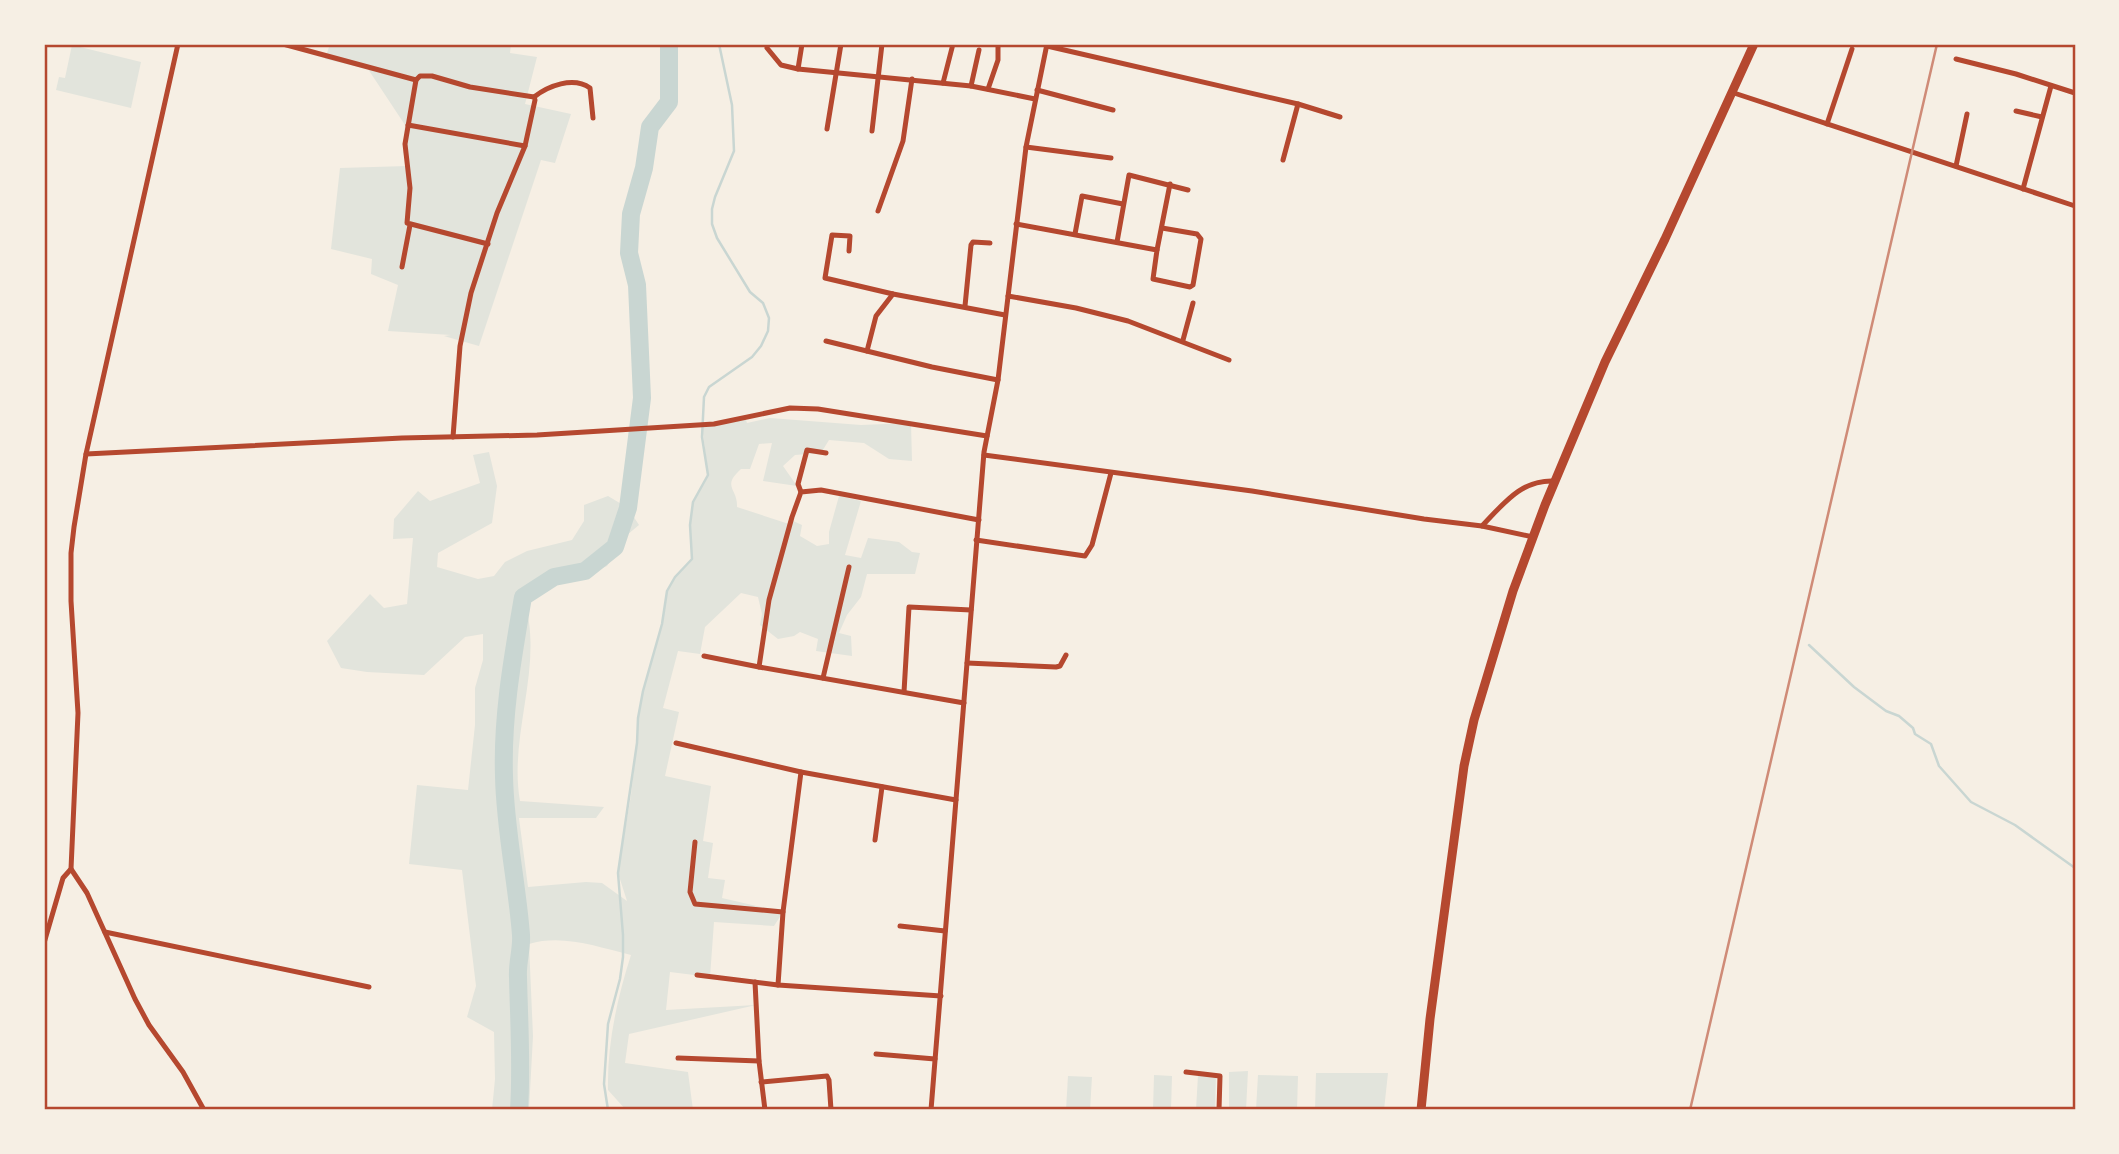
<svg xmlns="http://www.w3.org/2000/svg" width="2119" height="1154" viewBox="0 0 2119 1154" font-family="'Alegreya Sans',sans-serif">
  <style>
    .green { fill: #e2e4dc }
    .lines { fill: none; stroke-linecap: round; stroke-linejoin: round }
    .stream { stroke: #c9d6d2; stroke-width: 2.5 }
    .river { stroke: #c9d6d2; stroke-width: 18 }
    .minor { stroke: #b5482f; stroke-width: 5 }
    .trunk { stroke: #b5482f; stroke-width: 9 }
    .rail { stroke: #cf8b77; stroke-width: 2.5 }
    .neatline { fill: none; stroke: #b5482f; stroke-width: 2.5 }
  </style>
  <rect width="100%" height="100%" fill="#f6efe4"/>
  <g class="green">
    <polygon points="330,44 511,44 510,53 537,57 525,104 571,114 555,163 541,160 479,346 444,336 451,335 388,331 398,285 371,274 372,259 331,249 340,168 407,166 403,152 405,125 368,69 325,59"/>
    <polygon points="72,45 141,62 131,108 56,90 59,77 65,78"/>
    <path d="M770 418 861 425 911 423 912 461 889 459 864 443 829 440 821 453 795 455 783 466 797 486 763 481 772 443 759 444 750 469H741C721 487 738 488 737 507L792 525 791 520 802 525 800 536 817 546 829 544V532L839 496 861 501 845 555 861 558 868 538 899 542 912 552 920 553 915 574H867L861 597 847 615 839 633 851 636 852 656 816 651 818 639 800 632 794 636 778 639 760 625 762 614 758 597 741 593 705 627 700 654 678 651 663 708 679 712 665 776 711 786 703 841 713 843 708 878 725 880 722 898 783 912 774 926 714 922 710 977 670 972 666 1010 756 1005 629 1034 625 1063 688 1072 693 1110H626L608 1090C607 1044 617 999 631 955 597 947 563 934 529 944L533 1036 529 1110H492L495 1079 494 1032 467 1017 476 986 462 870 409 864 417 785 468 790 475 725V688L483 660V634L465 637 424 675 367 672 341 668 327 641 370 594 384 608 407 604 413 538 393 539 394 519 418 491 430 501 480 483 473 455 489 452 497 486 492 523 438 553 437 567 478 579 494 576 505 562 527 551 572 540 584 521V505L608 496 628 508 639 525 627 535 607 566 585 576 554 578 523 597C546 663 508 733 520 801L604 807 596 818H519L528 887 586 882 602 883 627 901 618 873 631 795 637 743 638 718 643 691 662 624 667 591 675 577 692 559 690 525 693 502 708 474 702 425 746 420 747 423Z"/>
    <polygon points="1248,1071 1246,1110 1229,1110 1229,1072"/>
    <polygon points="1316,1073 1388,1073 1384,1110 1315,1110"/>
    <polygon points="1154,1075 1172,1076 1171,1110 1153,1110"/>
    <polygon points="1198,1075 1216,1075 1215,1110 1196,1110"/>
    <polygon points="1258,1075 1298,1076 1297,1110 1256,1110"/>
    <polygon points="1068,1076 1092,1077 1090,1110 1066,1110"/>
  </g>
  <g class="lines">
    <g class="stream">
      <polyline points="1809,645 1854,687 1886,711 1899,716 1913,728 1915,734 1931,744 1939,766 1971,802 2015,825 2075,868"/>
      <polyline points="608,1110 604,1084 608,1024 620,979 623,957 623,935 618,873 637,743 638,718 643,691 662,624 667,591 675,577 692,559 690,525 693,502 708,475 702,437 704,397 709,387 752,357 761,346 768,331 769,318 763,303 750,292 717,238 712,224 712,209 715,197 734,151 732,105 719,44"/>
    </g>
    <path class="river" d="M519 1110C522 1066 519 1022 518 977 517 963 522 949 521 935 517 882 505 830 504 776 502 715 513 656 523 597L554 577 585 571 615 547 628 508 642 398 637 285 629 253 631 214 644 168 650 127 669 102V44"/>
    <g class="minor">
      <polyline points="283,44 416,80 420,76 432,76 470,87 534,97 535,100 525,146 497,213 471,293 460,346 453,437"/>
      <polyline points="1047,46 1298,104 1340,117"/>
      <polyline points="767,48 781,65 798,69 971,86 1035,99"/>
      <polyline points="1956,59 2016,74 2075,93"/>
      <polyline points="798,69 802,44"/>
      <polyline points="416,80 405,144 410,188 407,223 488,244"/>
      <polyline points="943,83 953,44"/>
      <polyline points="971,86 979,50"/>
      <polyline points="988,89 998,60 998,45"/>
      <polyline points="1037,90 1113,110"/>
      <polyline points="1731,92 2075,206"/>
      <path d="M534 97C548 86 573 76 590 88L593 118"/>
      <polyline points="2016,111 2042,117"/>
      <polyline points="1827,124 1852,49"/>
      <polyline points="408,125 525,146"/>
      <polyline points="827,129 841,44"/>
      <polyline points="872,131 882,44"/>
      <polyline points="1026,147 1111,158"/>
      <polyline points="1283,160 1298,104"/>
      <polyline points="1956,166 1967,114"/>
      <polyline points="2023,189 2051,86"/>
      <polyline points="878,211 903,141 912,79"/>
      <polyline points="1016,224 1157,250 1153,279 1190,287 1193,285 1201,239 1197,234 1162,228"/>
      <polyline points="1075,234 1082,196 1123,204"/>
      <polyline points="1117,242 1129,175 1188,190"/>
      <polyline points="1157,250 1170,184"/>
      <polyline points="849,251 850,236 832,235 825,278 893,294 1005,315"/>
      <polyline points="402,267 410,225"/>
      <polyline points="1008,296 1076,308 1128,321 1229,360"/>
      <polyline points="965,306 971,245 973,242 990,243"/>
      <polyline points="1183,340 1193,303"/>
      <polyline points="826,341 932,367 998,380"/>
      <polyline points="867,351 876,316 893,294"/>
      <polyline points="86,454 402,438 537,435 714,424 790,408 818,409 987,436"/>
      <path d="M984 455 1252 491 1424 519 1482 526C1504 503 1522 479 1555 481"/>
      <polyline points="801,492 798,484 807,450 826,453"/>
      <polyline points="1482,526 1533,537"/>
      <polyline points="976,540 1085,556 1092,545 1111,473"/>
      <polyline points="704,656 759,667"/>
      <polyline points="967,663 1056,667 1060,666 1066,655"/>
      <polyline points="823,678 849,567"/>
      <polyline points="904,692 909,607 971,610"/>
      <polyline points="964,703 759,667 769,600 792,517 801,492 821,490 979,520"/>
      <polyline points="676,743 801,772 956,800"/>
      <polyline points="875,840 882,787"/>
      <polyline points="695,842 690,892 695,904 783,912"/>
      <polyline points="71,869 87,893 135,999 149,1025 183,1072 204,1110"/>
      <polyline points="900,926 945,931"/>
      <polyline points="105,932 369,987"/>
      <polyline points="44,943 63,878 71,869 78,713 71,601 71,553 74,527 86,454 178,44"/>
      <polyline points="697,975 778,985 941,996"/>
      <polyline points="755,982 759,1061 765,1110"/>
      <polyline points="778,985 783,912 801,772"/>
      <polyline points="876,1054 935,1059"/>
      <polyline points="678,1058 759,1061"/>
      <polyline points="1186,1072 1220,1076 1219,1110"/>
      <polyline points="761,1082 827,1076 829,1080 831,1110"/>
      <polyline points="931,1110 984,452 998,380 1026,147 1047,44"/>
    </g>
    <polyline class="trunk" points="1421,1110 1430,1019 1464,766 1474,720 1513,591 1545,505 1605,362 1665,239 1754,44"/>
    <polyline class="rail" points="1690,1110 1937,44"/>
  </g>
  <rect width="2119" height="1154" fill="none" stroke="#f6efe4" stroke-width="91"/>
  <rect x="46" y="46" width="2028" height="1062" class="neatline"/>
</svg>
